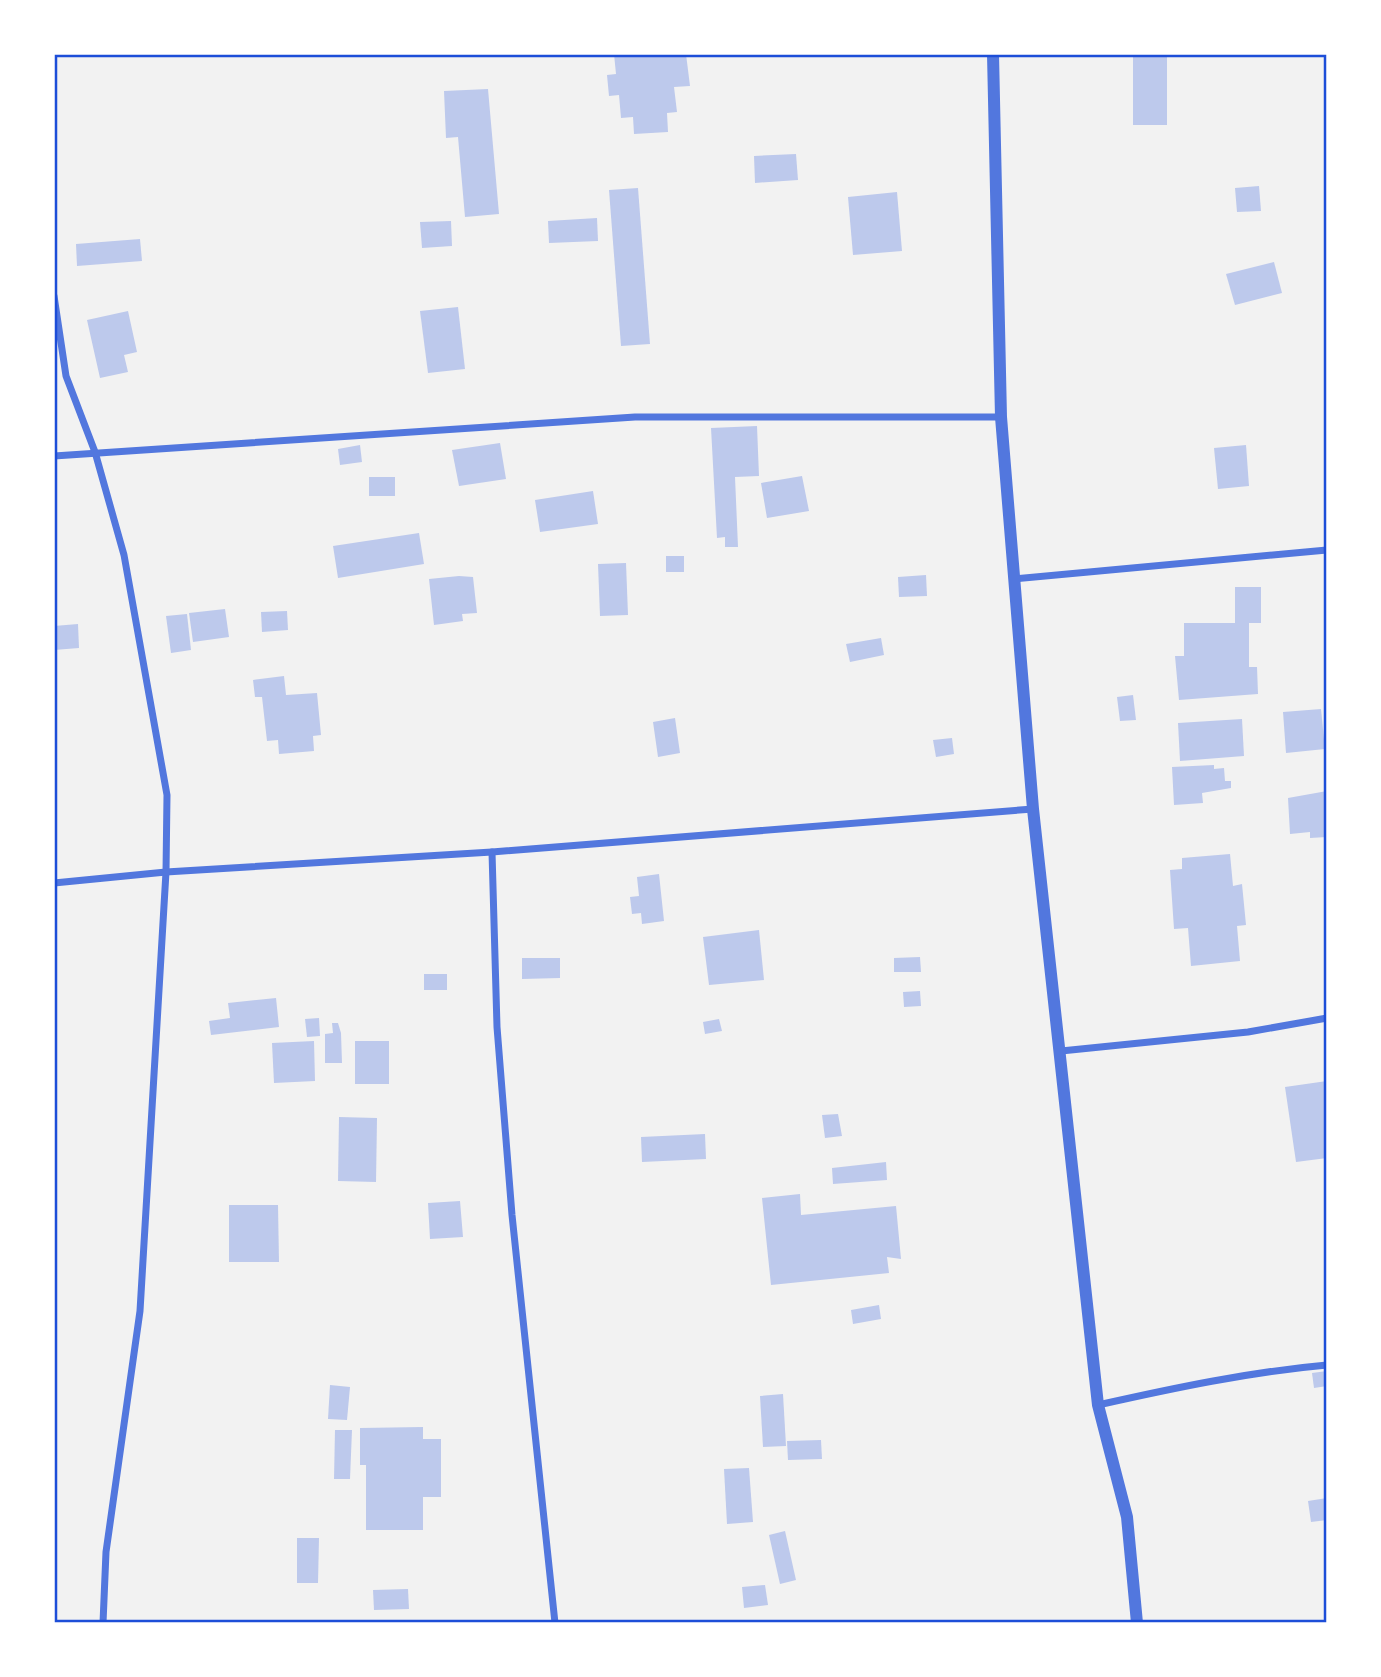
<svg xmlns="http://www.w3.org/2000/svg" width="1381" height="1677" viewBox="0 0 1381 1677" font-family="Manrope,sans-serif">
  <style>
    .building { fill: #bdc9ec }
    .lines { fill: none; stroke-linecap: round; stroke-linejoin: round }
    .minor { stroke: #5277de; stroke-width: 7 }
    .tertiary { stroke: #5277de; stroke-width: 12 }
    .neatline { fill: none; stroke: #1d4ed8; stroke-width: 2.5 }
  </style>
  <rect width="100%" height="100%" fill="#f2f2f2"/>
  <g class="building">
    <polygon points="614,54 686,54 690,86 674,87 677,112 667,113 668,132 634,134 633,117 621,118 619,95 609,96 607,75 616,74"/>
    <rect x="1133" y="54" width="34" height="71"/>
    <polygon points="488,89 499,214 465,217 458,137 446,138 444,91"/>
    <polygon points="796,154 798,180 755,183 754,156"/>
    <polygon points="1259,186 1261,211 1237,212 1235,188"/>
    <polygon points="638,188 650,344 621,346 609,190"/>
    <polygon points="897,192 902,251 853,255 848,197"/>
    <polygon points="597,218 598,241 549,243 548,221"/>
    <polygon points="451,221 452,246 422,248 420,222"/>
    <polygon points="140,239 142,261 77,266 76,244"/>
    <polygon points="1274,262 1282,293 1235,305 1226,274"/>
    <polygon points="458,307 465,369 428,373 420,311"/>
    <polygon points="128,311 137,352 124,355 128,372 100,378 87,320"/>
    <polygon points="757,426 759,476 735,477 738,547 725,547 725,537 717,538 711,428"/>
    <polygon points="500,443 506,479 459,486 452,450"/>
    <polygon points="360,445 362,462 340,465 338,449"/>
    <polygon points="1246,445 1249,486 1218,489 1214,448"/>
    <polygon points="802,476 809,511 767,518 761,483"/>
    <rect x="369" y="477" width="26" height="19"/>
    <polygon points="593,491 598,524 540,532 535,500"/>
    <polygon points="419,533 424,564 338,578 333,546"/>
    <rect x="666" y="556" width="18" height="16"/>
    <polygon points="626,563 628,615 600,616 598,564"/>
    <polygon points="926,575 927,596 899,597 898,577"/>
    <polygon points="459,576 473,577 477,613 462,614 463,621 434,625 429,579"/>
    <polygon points="1235,587 1261,587 1261,623 1249,623 1249,667 1257,667 1258,694 1179,700 1175,656 1184,656 1184,623 1235,623"/>
    <polygon points="225,609 229,637 193,642 189,613"/>
    <polygon points="287,611 288,630 262,632 261,612"/>
    <polygon points="187,614 191,650 171,653 166,616"/>
    <polygon points="78,624 79,648 54,650 54,626"/>
    <polygon points="881,638 884,655 850,662 846,644"/>
    <polygon points="284,676 286,695 317,693 321,735 313,736 314,751 279,754 278,740 267,741 262,697 255,697 253,680"/>
    <polygon points="1133,695 1136,720 1120,721 1117,697"/>
    <polygon points="1321,709 1325,749 1286,753 1283,712"/>
    <polygon points="675,718 680,753 658,757 653,722"/>
    <polygon points="1242,719 1244,756 1180,761 1178,723"/>
    <polygon points="952,738 954,754 936,757 933,740"/>
    <polygon points="1214,765 1214,769 1224,768 1225,781 1231,781 1231,788 1202,793 1203,803 1174,805 1172,767"/>
    <polygon points="1327,791 1327,837 1310,838 1310,832 1290,834 1288,798"/>
    <polygon points="1230,854 1233,886 1242,884 1246,925 1237,926 1240,961 1191,966 1188,928 1174,929 1170,870 1182,869 1182,858"/>
    <polygon points="659,874 664,921 642,924 641,913 632,914 630,897 639,896 637,877"/>
    <polygon points="759,930 764,980 709,985 703,937"/>
    <polygon points="920,957 921,972 894,972 894,958"/>
    <polygon points="522,958 560,958 560,978 522,979"/>
    <rect x="424" y="974" width="23" height="16"/>
    <polygon points="920,991 921,1006 904,1007 903,992"/>
    <polygon points="276,998 279,1027 211,1035 209,1021 230,1018 228,1003"/>
    <polygon points="319,1018 320,1036 307,1037 305,1019"/>
    <polygon points="719,1019 722,1031 705,1034 703,1022"/>
    <polygon points="332,1023 338,1023 341,1033 342,1063 325,1063 325,1034 333,1033"/>
    <polygon points="314,1041 315,1081 274,1083 272,1043"/>
    <rect x="355" y="1041" width="34" height="43"/>
    <polygon points="1327,1081 1327,1158 1296,1162 1285,1087"/>
    <polygon points="838,1114 842,1136 825,1138 822,1115"/>
    <polygon points="339,1117 377,1118 376,1182 338,1181"/>
    <polygon points="705,1134 706,1159 642,1162 641,1137"/>
    <polygon points="886,1162 887,1180 833,1184 832,1168"/>
    <polygon points="800,1194 801,1215 896,1206 901,1259 887,1257 889,1273 771,1285 762,1198"/>
    <polygon points="460,1201 463,1237 430,1239 428,1203"/>
    <polygon points="229,1205 278,1205 279,1262 229,1262"/>
    <polygon points="879,1305 881,1319 853,1324 851,1310"/>
    <polygon points="1327,1371 1327,1386 1314,1388 1312,1373"/>
    <polygon points="330,1385 350,1387 347,1420 328,1419"/>
    <polygon points="783,1394 786,1446 763,1447 760,1396"/>
    <polygon points="423,1427 423,1439 441,1439 441,1497 423,1497 423,1530 366,1530 366,1465 360,1465 360,1428"/>
    <polygon points="335,1430 352,1430 350,1479 334,1479"/>
    <polygon points="821,1440 822,1459 788,1460 787,1441"/>
    <polygon points="749,1468 753,1522 727,1524 724,1469"/>
    <polygon points="1327,1498 1327,1520 1311,1522 1308,1501"/>
    <polygon points="785,1531 796,1580 780,1584 769,1535"/>
    <polygon points="297,1538 319,1538 318,1583 297,1583"/>
    <polygon points="765,1585 768,1605 744,1608 742,1587"/>
    <polygon points="408,1589 409,1609 374,1610 373,1590"/>
  </g>
  <g class="lines">
    <g class="minor">
      <polyline points="54,296 66,376 95,452 124,555 167,795 166,872 140,1311 106,1552 103,1623"/>
      <polyline points="54,456 635,417 1001,417"/>
      <polyline points="1014,579 1327,550"/>
      <polyline points="492,852 497,1027 512,1215 555,1623"/>
      <polyline points="54,883 166,872 492,852 1033,809"/>
      <polyline points="1061,1051 1248,1032 1327,1018"/>
      <path d="M1098 1405C1174 1388 1249 1372 1327 1365"/>
    </g>
    <polyline class="tertiary" points="993,54 1001,417 1033,809 1098,1405 1127,1517 1137,1623"/>
  </g>
  <rect width="1381" height="1677" fill="none" stroke="#ffffff" stroke-width="112"/>
  <rect x="56" y="56" width="1269" height="1565" class="neatline"/>
</svg>
